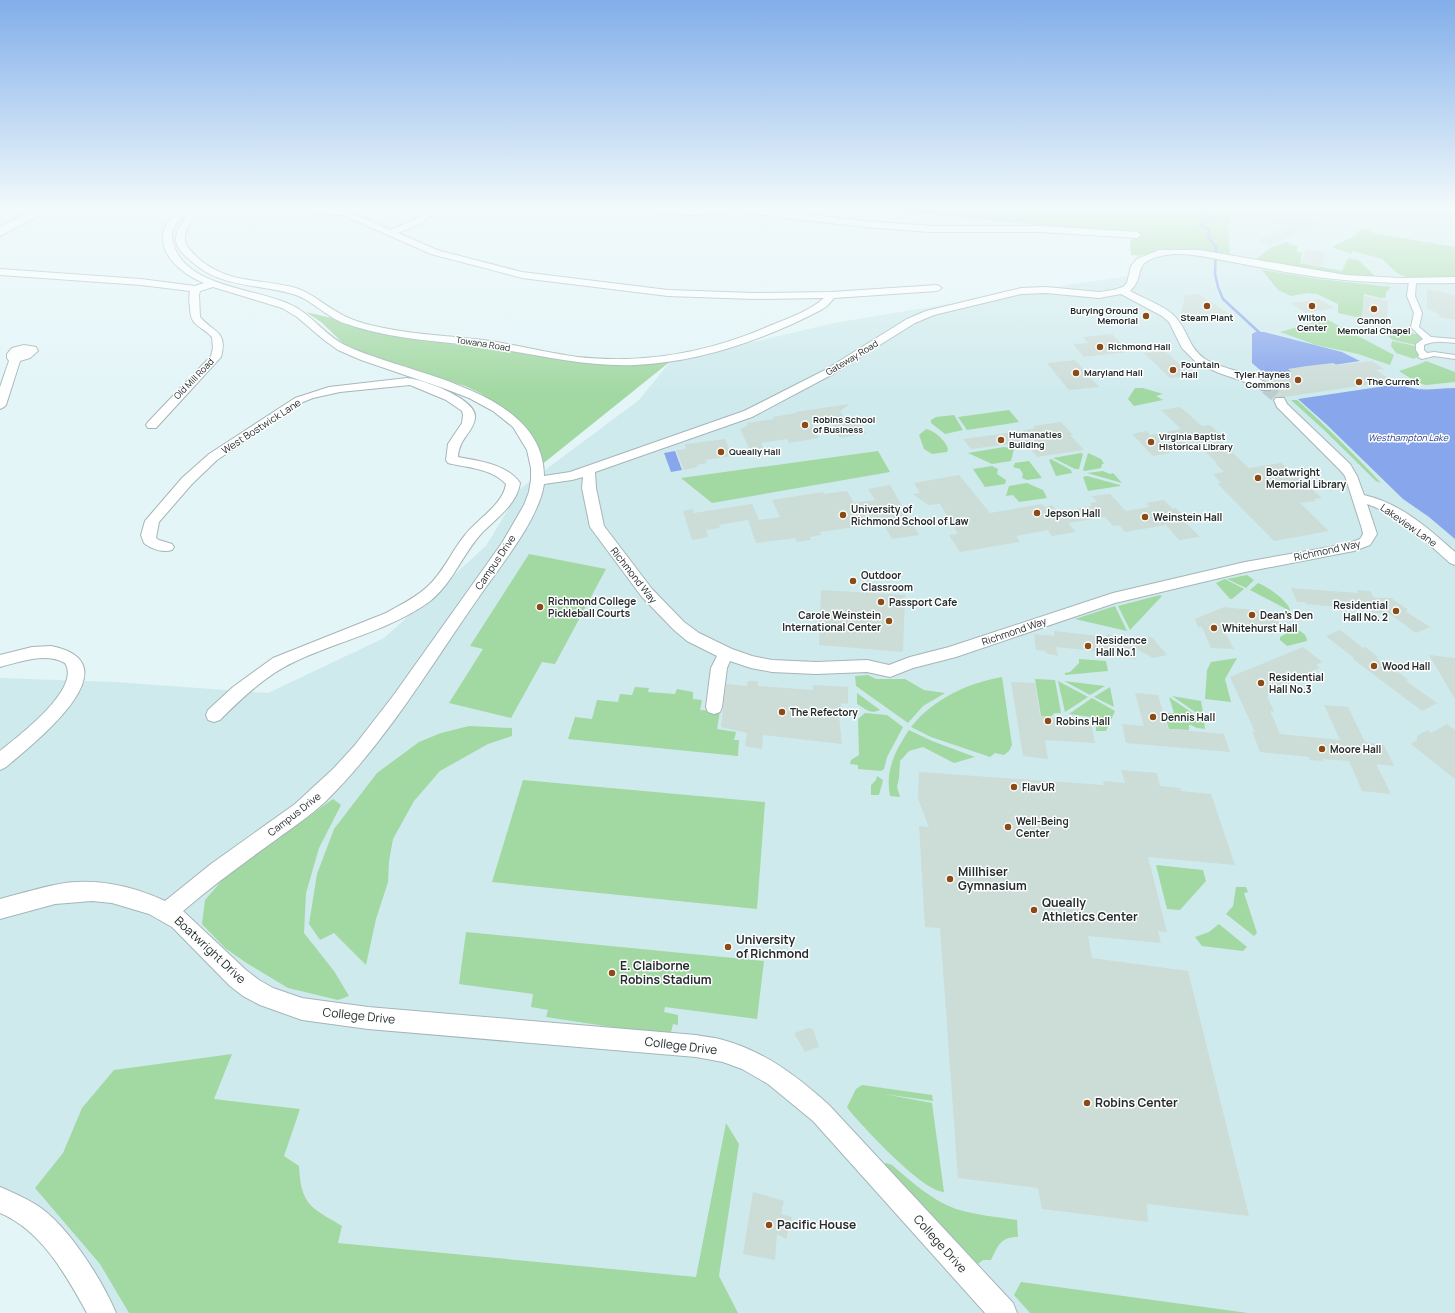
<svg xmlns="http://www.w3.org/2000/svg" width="1455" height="1313" viewBox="0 0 1455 1313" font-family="Manrope,sans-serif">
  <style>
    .built { fill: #cfeaed }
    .green { fill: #a2d8a2 }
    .water { fill: #88a6ec }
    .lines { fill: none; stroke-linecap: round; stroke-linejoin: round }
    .stream { stroke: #88a6ec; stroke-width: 2.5 }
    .building { fill: #ccdcd7 }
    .minor-tunnel { stroke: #bdcdcf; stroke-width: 12; stroke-dasharray: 12 6; stroke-linecap: butt }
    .pedestrian-casing { stroke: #a5b5b7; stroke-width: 2 }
    .minor-casing { stroke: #a5b5b7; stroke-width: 2 }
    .secondary-casing { stroke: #a5b5b7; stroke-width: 2 }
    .pedestrian { fill: #fff; fill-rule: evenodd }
    .minor { fill: #fff; fill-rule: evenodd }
    .secondary { fill: #fff; fill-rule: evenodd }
    .poi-dot { fill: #8c4a17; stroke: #fefefe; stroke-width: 1.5 }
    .labels { text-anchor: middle; stroke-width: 3; stroke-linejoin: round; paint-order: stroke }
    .far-poi-label { font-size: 9px; font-weight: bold; fill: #252c2d; stroke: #fefefe; text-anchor: start }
    .far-street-label { font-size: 9px; fill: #252c2d; stroke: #fefefe }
    .far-water-label { font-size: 9px; font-style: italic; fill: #1d3888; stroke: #fefefe }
    .street-label { font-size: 10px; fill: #252c2d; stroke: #fefefe }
    .poi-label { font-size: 10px; font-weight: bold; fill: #252c2d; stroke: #fefefe; text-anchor: start }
    .near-poi-label { font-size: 12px; font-weight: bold; fill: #252c2d; stroke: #fefefe; text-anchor: start }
    .near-street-label { font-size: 12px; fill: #252c2d; stroke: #fefefe }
  </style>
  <rect width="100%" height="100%" fill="#e3f5f7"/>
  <polygon class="built" points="1166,209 1455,209 1455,1313 102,1313 82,1277 0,1200 0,678 115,682 268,693 384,638 486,546 521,488 639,400 670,362 834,323 1046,288 1128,276 1136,256"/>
  <g class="green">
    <path d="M880 209H1233L1228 228 1230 256C1210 253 1191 249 1171 250 1158 250 1144 257 1131 255L1130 242 1134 232 1049 226Z"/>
    <polygon points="1361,228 1369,230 1373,233 1455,247 1455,277 1424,277 1422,279 1409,278 1397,273 1382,259 1353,251 1351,254 1332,247 1355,236"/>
    <polygon points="1286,242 1298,247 1296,251 1302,253 1300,263 1342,271 1348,258 1358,260 1377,278 1360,278 1255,260 1270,248"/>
    <polygon points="1262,270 1318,279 1391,287 1386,292 1386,297 1381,298 1364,294 1362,317 1361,318 1338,313 1338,304 1317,294 1307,293 1291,296 1278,290"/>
    <polygon points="306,312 404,335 596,364 672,360 540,466 518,420 480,393 465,386 379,360 344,344 321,322"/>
    <polygon points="1326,319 1394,355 1390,365 1358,354 1316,345 1280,332"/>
    <polygon points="1383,327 1420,335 1424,339 1416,345 1393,340 1383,332"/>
    <polygon points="1392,341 1416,346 1420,355 1414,359 1396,353 1391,346"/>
    <polygon points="1426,361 1455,372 1455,382 1426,385 1418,383 1399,371 1417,365"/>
    <polygon points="1135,388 1143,388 1163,394 1156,396 1163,400 1134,406 1128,399"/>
    <path d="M1291 400H1297C1326 426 1354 454 1381 483L1376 481 1323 429Z"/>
    <polygon points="1009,410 1019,422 967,430 958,417"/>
    <polygon points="954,415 963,430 945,434 931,423 931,420 936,417"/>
    <path d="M926 429C935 431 946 441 948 449L947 452 932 454 924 449 919 435Z"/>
    <polygon points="1004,447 1014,449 1011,461 992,464 968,453"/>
    <polygon points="878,451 890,472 712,503 681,478"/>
    <polygon points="1081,453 1083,454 1079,469 1075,469 1053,458"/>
    <polygon points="1088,453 1101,459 1104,464 1102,464 1101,468 1085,471 1083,470"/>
    <polygon points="1051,459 1071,470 1072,473 1056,476 1049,460"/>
    <polygon points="1029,461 1042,478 1027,480 1022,478 1023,474 1020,469 1013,467 1015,463"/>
    <polygon points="992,466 998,469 997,474 1006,480 1005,484 985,487 973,469"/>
    <polygon points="1103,471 1110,474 1113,473 1122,483 1087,473"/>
    <polygon points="1087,476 1120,485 1120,486 1088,491 1083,477"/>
    <polygon points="1027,483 1043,490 1047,498 1019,502 1013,495 1006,496 1009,486"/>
    <polygon points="529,554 606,569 555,664 542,662 511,718 449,703 483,649 470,646"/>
    <polygon points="1247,575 1254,580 1246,588 1227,579"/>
    <polygon points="1225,579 1244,589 1232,599 1230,599 1216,583"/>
    <path d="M1258 583C1267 586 1290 602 1290 611L1250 590Z"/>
    <polygon points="1160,595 1162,596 1130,630 1118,606"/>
    <polygon points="1115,606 1127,631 1075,619"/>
    <path d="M1292 630C1299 629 1307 634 1307 641L1287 646 1280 640V637Z"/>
    <polygon points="1237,658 1225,679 1231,702 1205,699 1207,670 1211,662"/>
    <polygon points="1079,659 1106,661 1108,671 1065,675 1065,673 1070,672 1079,663"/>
    <polygon points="868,675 876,679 905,679 924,690 945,693 923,706 908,723 856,686 855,676"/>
    <path d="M1002 677 1012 745 1009 751 1004 755 995 753 990 757 931 737 911 727C933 699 968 683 1002 677Z"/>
    <polygon points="1035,679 1055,680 1061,713 1055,713 1050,717 1041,716"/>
    <polygon points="1058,681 1088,697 1065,712"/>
    <polygon points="1064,681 1105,686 1090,695"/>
    <polygon points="635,687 649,688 648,692 675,694 677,689 693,692 693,699 702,700 700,710 720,711 717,729 736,732 734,740 739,740 738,756 568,739 575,717 592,719 597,700 618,702 620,694 632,695"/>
    <polygon points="1110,687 1114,707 1094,697"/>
    <path d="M857 693 880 710C869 715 865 708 857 704Z"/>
    <polygon points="1172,696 1201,701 1204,718"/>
    <polygon points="1169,697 1204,721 1205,729 1197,728 1191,725 1189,725 1189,730 1169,729 1164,713 1174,713"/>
    <polygon points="1092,698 1115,711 1106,731 1096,731 1096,720 1091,717 1069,714"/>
    <polygon points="865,713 887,715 903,727 887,757 884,769 881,771 858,769 858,765 850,764 851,760 859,755 858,719"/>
    <polygon points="469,726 512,728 512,736 488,744 440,771 414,801 393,839 389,861 388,882 376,919 366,965 334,933 320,940 309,924 317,874 334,829 377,773 419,742 441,733"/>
    <path d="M909 730 932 741 975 757 954 763 923 747 909 751 900 761 899 778 897 787 900 797 890 796C885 771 895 751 909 730Z"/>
    <polygon points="877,776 883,780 879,795 871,795 871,785 876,780"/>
    <polygon points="523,780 765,802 757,909 492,882"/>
    <polygon points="333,799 341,805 319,848 306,893 304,933 334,971 349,996 338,1000 288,988 245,962 225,948 202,924 205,900 226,876"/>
    <polygon points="1156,865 1203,870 1206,881 1180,910 1167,909"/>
    <polygon points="1236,887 1246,887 1248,892 1244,893 1257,933 1254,936 1226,914 1233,906"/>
    <polygon points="1219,924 1247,947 1243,951 1202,946 1195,937 1209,932"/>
    <polygon points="466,932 764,961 757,1019 665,1007 664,1012 678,1015 678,1025 673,1024 670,1036 546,1017 548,1010 531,1007 533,994 459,984"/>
    <path d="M232 1054 214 1099 300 1109 284 1156 299 1166C301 1205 310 1207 342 1226L338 1243 696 1277 726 1123 739 1144 719 1276 738 1313H129L100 1264 35 1188 63 1153 82 1108 114 1070Z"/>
    <path d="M862 1085 932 1095 933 1101 884 1094 932 1103 944 1192C922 1191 865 1129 849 1110L847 1107 856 1089Z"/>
    <path d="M886 1163 892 1165C912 1182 931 1200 956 1209 975 1215 997 1217 1017 1220L1018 1237C999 1237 998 1247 991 1260H983L978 1264 884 1164Z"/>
    <polygon points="1021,1282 1248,1313 1030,1313 1014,1295"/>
  </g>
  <g class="water">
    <polygon points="1255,332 1264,332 1342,352 1360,361 1266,375 1252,363 1252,334"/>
    <path d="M1399 384C1420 393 1433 388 1455 388V539L1429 517 1403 499 1326 424 1298 399Z"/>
    <polygon points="675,451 682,470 671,472 664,453"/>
  </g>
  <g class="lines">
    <polyline class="stream" points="1210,209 1211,211 1203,215 1209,219 1209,221 1200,225 1209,230 1208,237 1216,247 1215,274 1218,287 1223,299 1262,335"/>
  </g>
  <g class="building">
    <polygon points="1237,209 1310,209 1331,216 1270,246 1257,241 1285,227 1237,210"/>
    <polygon points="1306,249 1325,253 1322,267 1302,262"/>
    <polygon points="1427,289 1455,295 1455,320 1439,317 1439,314 1427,308"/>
    <polygon points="1199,294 1234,317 1201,319 1181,314 1185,295"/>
    <polygon points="1364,296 1388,301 1386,326 1362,320"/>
    <polygon points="1319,299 1334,308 1306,313 1291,303"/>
    <polygon points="1112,334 1129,352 1084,357 1073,344 1088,343 1083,337"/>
    <polygon points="1165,351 1179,364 1192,376 1170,378 1144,353"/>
    <polygon points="1075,360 1099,387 1069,390 1047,363"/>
    <polygon points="1372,361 1384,369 1376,370 1392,381 1285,397 1275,397 1269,392 1273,389 1273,387 1268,382 1257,376 1292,372 1288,369 1307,366 1333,363 1337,365"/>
    <polygon points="850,404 840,411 847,422 858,420 866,433 840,438 828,417 812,426 819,438 789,443 787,439 761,443 766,454 753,456 740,429 748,425 747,423 774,419 773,417 796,413 795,412"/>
    <polygon points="1180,407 1202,426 1210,425 1224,438 1218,439 1249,468 1281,463 1322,498 1314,499 1316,501 1300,503 1329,531 1274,541 1217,483 1221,483 1213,474 1224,472 1216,464 1217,463 1196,442 1163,447 1170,453 1153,456 1132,434 1147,431 1150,435 1181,429 1161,410"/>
    <polygon points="1061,422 1073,435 1070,435 1084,450 1037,457 1025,442 971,449 963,439 1022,431 1035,428 1033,426"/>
    <polygon points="725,439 732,456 705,460 707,463 697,465 698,467 684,470 676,450 686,449 685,445 686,444"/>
    <polygon points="959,475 990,513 1042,504 1045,507 1052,505 1058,512 1092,506 1090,503 1097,502 1092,496 1110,494 1126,511 1149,507 1146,503 1164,500 1173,509 1176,508 1185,518 1182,519 1200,537 1179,540 1166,525 1125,532 1119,525 1113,526 1105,517 1068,523 1076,532 1052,536 1048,530 1016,536 1020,542 960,552 949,535 958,534 940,504 928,505 913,494 920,493 914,483"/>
    <polygon points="890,485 919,535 892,539 883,523 820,532 821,535 810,537 811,540 797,542 795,538 756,543 748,520 719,525 720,528 706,530 708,537 692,540 683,511 693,509 694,513 752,504 759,520 780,517 772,500 823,492 824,494 847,491 854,503 875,500 868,489"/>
    <polygon points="1291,588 1358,593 1357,590 1370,591 1374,598 1391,598 1408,610 1405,611 1430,627 1416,633 1390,614 1368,612 1372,610 1306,604 1305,602 1297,602"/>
    <polygon points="821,590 905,595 903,652 819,645"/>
    <polygon points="1224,607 1273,612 1281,627 1221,625 1234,649 1211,648 1202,627 1198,627 1195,619"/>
    <polygon points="1340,630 1363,648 1365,647 1378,657 1376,658 1396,673 1398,672 1408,680 1406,681 1437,703 1422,711 1353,659 1354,658 1326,636"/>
    <polygon points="1054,631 1107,637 1106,634 1117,636 1119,642 1152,637 1167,655 1153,658 1133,647 1136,659 1116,657 1115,653 1056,647 1058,656 1046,653 1046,651 1036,650 1034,634 1054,636"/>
    <polygon points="1303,647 1322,662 1316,665 1320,668 1288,681 1292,684 1267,696 1274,712 1270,711 1280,734 1340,740 1324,705 1348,707 1365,742 1384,745 1394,766 1376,764 1391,794 1362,791 1349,761 1322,759 1323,761 1310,760 1309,757 1260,752 1252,731 1255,732 1230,677"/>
    <polygon points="1429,655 1455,658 1455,699"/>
    <polygon points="748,681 758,681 758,686 813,690 813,685 848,687 848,704 841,703 842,716 839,716 842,744 763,735 762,749 745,746 747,733 721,727 726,684 747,686"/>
    <polygon points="1011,682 1035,683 1040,716 1091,722 1095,743 1045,740 1048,759 1023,756"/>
    <polygon points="1135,693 1158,695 1168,729 1224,734 1230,752 1126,743 1122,724 1144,726"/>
    <polygon points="1447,724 1455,730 1455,779 1411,744 1417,740 1417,736 1422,733 1428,730 1431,733"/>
    <polygon points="1121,770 1157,773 1160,786 1180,788 1181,791 1211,794 1235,865 1148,857 1167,932 1158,931 1161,943 1088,936 1092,958 1188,971 1249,1216 1147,1204 1148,1222 1042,1209 1038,1188 958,1178 940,928 925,927 919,826 929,827 918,799 919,772 1104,785 1103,781 1125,783"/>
    <polygon points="809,1028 813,1029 819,1047 805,1052 794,1033"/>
    <polygon points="753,1192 784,1201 781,1214 792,1217 786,1239 777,1234 775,1260 743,1254"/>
  </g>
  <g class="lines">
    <polyline class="minor-tunnel" points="1266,388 1280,400"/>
    <g class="pedestrian-casing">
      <path id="pedestrian" d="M1409 281H1412L1416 283 1415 296 1422 313 1419 327 1431 337 1455 339V343C1444 342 1434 340 1424 345V350L1427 353 1434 352 1455 355V359L1434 356 1422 359 1418 357 1419 355 1416 350V344L1423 339 1411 327 1414 313 1407 296Z"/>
    </g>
    <g class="minor-casing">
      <g id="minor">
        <path d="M180 209H188C184 215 176 221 174 228 171 234 172 240 174 246 188 287 254 288 289 304 311 313 325 336 347 346 408 375 544 389 544 476L570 472 744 411 825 370 907 319 926 311 1021 288 1046 287 1099 292 1113 290 1123 287 1127 283 1131 266 1137 259 1159 250H1199L1346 275 1400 278 1455 277V283C1404 284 1354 283 1304 275 1278 271 1253 266 1227 261 1206 257 1182 251 1161 256 1131 262 1146 277 1130 291 1143 298 1168 307 1177 319 1188 332 1189 348 1205 359 1220 369 1263 375 1272 388L1270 390H1262L1251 384 1219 373 1197 363 1182 348 1169 322 1162 316 1121 294 1099 298 1046 293 1021 294 934 315 915 323 833 374 752 417 595 472 596 488 604 526 652 589 684 622 699 633 732 649 752 656 772 660 816 662 867 660 889 665 910 657 949 647 1113 593 1245 562 1347 544 1360 539 1363 534 1362 529 1345 476 1340 470 1277 407 1274 400 1276 398H1284L1287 404 1350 464 1357 476 1364 495C1400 503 1428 528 1455 552V565L1450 563C1425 541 1399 515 1367 504L1377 534 1370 545 1354 551 1245 572 1115 603 956 657 913 668 890 677 867 672 816 674 772 672 751 668 730 661 727 668 722 707 720 712 714 714 708 712 706 707 711 668 717 656 687 641 674 630 642 597 590 527 582 488 583 477 572 480 544 484C539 519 501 565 481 594 431 665 387 741 325 802 310 816 293 827 277 839 245 862 213 885 183 911L246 970 259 980 273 988 302 998 368 1007 696 1035C705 1037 714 1037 723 1040 764 1051 798 1077 829 1105L1013 1303 1017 1313H985L813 1121 802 1112 768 1084 742 1069 723 1062 696 1057 368 1029 302 1020 260 1005 243 996 230 986 172 927 149 914 112 903 92 901 55 904 0 919V899C18 894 36 889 54 885 91 877 131 885 165 901L211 864 295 804 334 768 355 745 393 696 502 543 524 505 529 492 531 480V468L527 450 513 427 493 411 469 398 443 388 361 360 338 350 324 340 297 317 282 308 213 287 200 291 199 295 200 317C214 333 228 331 221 357L156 428H148L146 425 148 422 211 356 213 348 212 337C201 325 190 327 190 307 189 302 189 297 190 291L141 285 0 275V269L141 279 195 286 204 283C184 275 155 254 165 228 168 221 174 215 180 209Z"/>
        <path d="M192 209H200C195 218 181 232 186 244 189 250 194 254 198 258 229 285 260 278 296 288 312 293 324 305 339 313 347 318 356 321 366 324 403 334 444 335 483 340 515 344 546 353 578 357 642 364 707 353 767 327 786 319 808 312 824 298L754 299 668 296 522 278 431 254 343 215 299 212 295 209 345 210 390 230 412 221 431 209H440L418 225 398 233 437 250 522 272 668 290 754 293 831 292 937 285 942 288 937 291 834 298 827 306 821 310C763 340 701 362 635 365 582 367 537 354 485 347 442 341 398 340 356 327 347 324 338 322 330 316 317 308 305 296 289 293 255 284 219 287 191 261 186 257 180 251 177 245 172 232 186 219 192 209Z"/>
        <polygon points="639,209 758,209 865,221 930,226 1041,226 1137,232 1141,235 1137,238 1041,232 930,232 865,227 739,212 692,215 643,212"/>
        <polygon points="24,345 36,347 38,351 30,358 20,361 6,405 4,407 0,409 0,387 9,361 7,358 7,354 12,348"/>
        <path d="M407 378C422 379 478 399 475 418 473 433 459 438 458 457 479 461 507 464 520 483 517 505 494 520 480 535 461 557 452 584 429 602 388 631 338 641 294 662 266 675 242 698 220 720L214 722 208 720 206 715 208 710 233 687 273 658 386 613C400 605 415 598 427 587 443 573 451 552 465 535 477 519 503 505 506 484 491 468 468 468 448 463L446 460 448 444 462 423 463 415 462 411 446 400 410 385 340 392 313 398 303 402 217 460 192 484 159 522 156 538 159 540 172 544 174 547 172 550C163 553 151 549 144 543L141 535 145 521 182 478 209 454 295 398 329 387Z"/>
        <path d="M51 646C137 663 33 744 6 767L0 770V751C17 737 82 689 65 663 45 652 20 662 0 667V655L32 647Z"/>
        <path d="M0 1187C14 1193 28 1199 41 1208 70 1229 102 1280 116 1313H87C66 1275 42 1231 0 1213Z"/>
      </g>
    </g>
    <g class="secondary-casing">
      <polygon id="secondary" points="35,209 49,209 47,211 0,236 0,227"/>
    </g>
    <use href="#pedestrian" class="pedestrian"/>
    <use href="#minor" class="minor"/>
    <use href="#secondary" class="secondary"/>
  </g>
  <linearGradient id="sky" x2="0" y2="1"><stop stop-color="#81aeea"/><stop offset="0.53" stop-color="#f2fafb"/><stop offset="1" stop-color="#f2fafb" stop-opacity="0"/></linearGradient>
  <rect width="1455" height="393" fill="url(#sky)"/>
  <g class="poi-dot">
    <circle cx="1207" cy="306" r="4"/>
    <circle cx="1312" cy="306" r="4"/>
    <circle cx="1374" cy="309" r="4"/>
    <circle cx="1146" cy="316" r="4"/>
    <circle cx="1100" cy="347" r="4"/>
    <circle cx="1173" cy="370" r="4"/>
    <circle cx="1076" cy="373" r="4"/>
    <circle cx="1298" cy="380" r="4"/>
    <circle cx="1359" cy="382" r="4"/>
    <circle cx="805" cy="425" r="4"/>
    <circle cx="1001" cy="440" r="4"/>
    <circle cx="1151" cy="442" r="4"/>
    <circle cx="721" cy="452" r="4"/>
    <circle cx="1258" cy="478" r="4"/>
    <circle cx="1037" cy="513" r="4"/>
    <circle cx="843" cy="515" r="4"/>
    <circle cx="1145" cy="517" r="4"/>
    <circle cx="853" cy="581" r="4"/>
    <circle cx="881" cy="602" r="4"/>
    <circle cx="540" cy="607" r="4"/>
    <circle cx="1396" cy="611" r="4"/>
    <circle cx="1252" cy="615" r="4"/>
    <circle cx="889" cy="621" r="4"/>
    <circle cx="1214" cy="628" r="4"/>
    <circle cx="1088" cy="646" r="4"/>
    <circle cx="1374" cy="666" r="4"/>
    <circle cx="1261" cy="683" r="4"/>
    <circle cx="782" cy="712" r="4"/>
    <circle cx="1153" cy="717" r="4"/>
    <circle cx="1048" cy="721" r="4"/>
    <circle cx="1322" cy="749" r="4"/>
    <circle cx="1014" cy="787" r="4"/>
    <circle cx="1008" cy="827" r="4"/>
    <circle cx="950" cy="879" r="4"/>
    <circle cx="1034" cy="910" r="4"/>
    <circle cx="728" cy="947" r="4"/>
    <circle cx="612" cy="973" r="4"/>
    <circle cx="1087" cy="1103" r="4"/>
    <circle cx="769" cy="1225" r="4"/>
  </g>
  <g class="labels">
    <g class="far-poi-label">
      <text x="1138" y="314" text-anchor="end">Burying Ground<tspan x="1138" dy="10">Memorial</tspan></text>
      <text x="1207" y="321" text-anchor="middle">Steam Plant</text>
      <text x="1312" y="321" text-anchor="middle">Wilton<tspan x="1312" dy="10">Center</tspan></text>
      <text x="1374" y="324" text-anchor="middle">Cannon<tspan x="1374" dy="10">Memorial Chapel</tspan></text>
      <text x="1108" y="350">Richmond Hall</text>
      <text x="1181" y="368">Fountain<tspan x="1181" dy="10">Hall</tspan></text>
      <text x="1084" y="376">Maryland Hall</text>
      <text x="1290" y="378" text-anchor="end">Tyler Haynes<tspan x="1290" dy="10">Commons</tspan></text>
      <text x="1367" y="385">The Current</text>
      <text x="813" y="423">Robins School<tspan x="813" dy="10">of Business</tspan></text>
      <text x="1009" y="438">Humanaties<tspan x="1009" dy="10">Building</tspan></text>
      <text x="1159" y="440">Virginia Baptist<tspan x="1159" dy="10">Historical Library</tspan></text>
      <text x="729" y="455">Queally Hall</text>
    </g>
    <g class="far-street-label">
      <text transform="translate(483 344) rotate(9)" y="3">Towana Road</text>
      <text transform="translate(852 358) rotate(-31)" y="3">Gateway Road</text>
      <text transform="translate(194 379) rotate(-46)" y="3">Old Mill Road</text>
    </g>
    <g class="far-water-label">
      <text x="1408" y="441">Westhampton Lake</text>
    </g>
    <g class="street-label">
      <text transform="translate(261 426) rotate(-33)" y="4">West Bostwick Lane</text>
      <text transform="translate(1409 525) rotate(35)" y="4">Lakeview Lane</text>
      <text transform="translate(1327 550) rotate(-12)" y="4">Richmond Way</text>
      <text transform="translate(495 562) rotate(-56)" y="4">Campus Drive</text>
      <text transform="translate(634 575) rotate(52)" y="4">Richmond Way</text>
      <text transform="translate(1014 631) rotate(-19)" y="4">Richmond Way</text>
      <text transform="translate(294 814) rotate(-38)" y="4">Campus Drive</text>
    </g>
    <g class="poi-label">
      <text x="1266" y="476">Boatwright<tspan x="1266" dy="12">Memorial Library</tspan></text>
      <text x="851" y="513">University of<tspan x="851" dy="12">Richmond School of Law</tspan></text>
      <text x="1045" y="517">Jepson Hall</text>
      <text x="1153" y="521">Weinstein Hall</text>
      <text x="861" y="579">Outdoor<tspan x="861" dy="12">Classroom</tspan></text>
      <text x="548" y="605">Richmond College<tspan x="548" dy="12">Pickleball Courts</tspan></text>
      <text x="889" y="606">Passport Cafe</text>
      <text x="1388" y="609" text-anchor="end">Residential<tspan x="1388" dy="12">Hall No. 2</tspan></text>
      <text x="881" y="619" text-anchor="end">Carole Weinstein<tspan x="881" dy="12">International Center</tspan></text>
      <text x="1260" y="619">Dean’s Den</text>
      <text x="1222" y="632">Whitehurst Hall</text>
      <text x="1096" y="644">Residence<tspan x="1096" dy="12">Hall No.1</tspan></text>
      <text x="1382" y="670">Wood Hall</text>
      <text x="1269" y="681">Residential<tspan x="1269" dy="12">Hall No.3</tspan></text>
      <text x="790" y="716">The Refectory</text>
      <text x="1161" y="721">Dennis Hall</text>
      <text x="1056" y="725">Robins Hall</text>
      <text x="1330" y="753">Moore Hall</text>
      <text x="1022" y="791">FlavUR</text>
      <text x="1016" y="825">Well-Being<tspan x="1016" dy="12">Center</tspan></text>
    </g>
    <g class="near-poi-label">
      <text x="958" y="876">Millhiser<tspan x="958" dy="14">Gymnasium</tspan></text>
      <text x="1042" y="907">Queally<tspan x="1042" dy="14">Athletics Center</tspan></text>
      <text x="736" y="944">University<tspan x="736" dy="14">of Richmond</tspan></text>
      <text x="620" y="970">E. Claiborne<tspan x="620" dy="14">Robins Stadium</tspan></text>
      <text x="1095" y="1107">Robins Center</text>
      <text x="777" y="1229">Pacific House</text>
    </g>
    <g class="near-street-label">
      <text transform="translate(210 950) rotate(43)" y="4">Boatwright Drive</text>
      <text transform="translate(359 1016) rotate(6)" y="4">College Drive</text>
      <text transform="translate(681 1046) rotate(7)" y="4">College Drive</text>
      <text transform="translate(940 1244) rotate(48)" y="4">College Drive</text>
    </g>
  </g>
</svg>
